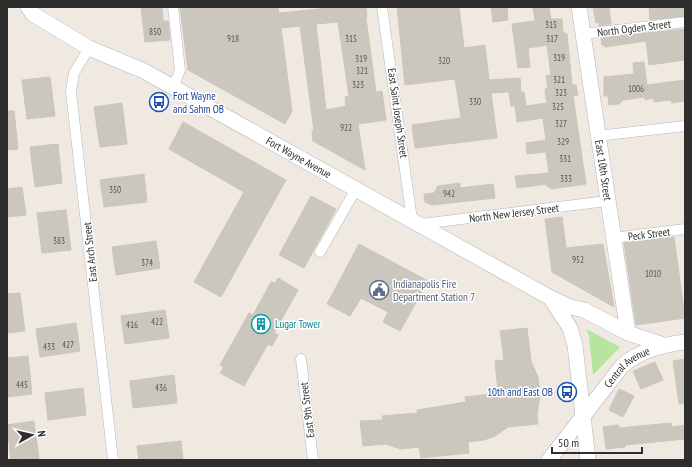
<svg xmlns="http://www.w3.org/2000/svg" width="692" height="467" viewBox="0 0 692 467" font-family="'PT Sans Narrow',sans-serif">
  <style>
    .green { fill: #b6e59e }
    .building { fill: #cbc7bf; stroke: #cbc5ba; fill-rule: evenodd }
    .lines { fill: none; stroke-linecap: round; stroke-linejoin: round }
    .street-casing { stroke: #b4b7c1; stroke-width: 11 }
    .secondary-casing { stroke: #b4b7c1; stroke-width: 16 }
    .street { stroke: #fff; stroke-width: 10 }
    .secondary { stroke: #fff; stroke-width: 15 }
    .labels { text-anchor: middle; stroke-width: 3; stroke-linejoin: round; paint-order: stroke }
    .number-label { font-size: 9px; fill: #555452 }
    .street-label { font-size: 11px; fill: #2e2e2e; stroke: #fff }
    .transit-label { font-size: 11px; fill: #164399; stroke: #fff; text-anchor: start }
    .service-label { font-size: 11px; fill: #4e5e75; stroke: #fff; text-anchor: start }
    .culture-label { font-size: 11px; fill: #0d838f; stroke: #fff; text-anchor: start }
  </style>
  <rect width="100%" height="100%" fill="#efe9e1"/>
  <polygon class="green" points="586,329 620,347 593,375 589,336"/>
  <g class="building">
    <polygon points="141,7 162,7 163,21 168,21 170,40 145,42"/>
    <path d="M180 7H278L279 13 340 7H366L367 17 366 18 376 92 382 91 386 120 358 124 365 170 313 141 312 131H314L300 26 281 28 292 111 285 124 188 70ZM338 22 349 96 345 97 346 106 326 110 316 24Z"/>
    <polygon points="397,7 459,7 464,48 485,45 489,80 520,78 521,92 524,92 526,106 547,103 545,92 546,88 548,88 546,76 551,75 547,45 528,48 530,67 518,68 512,24 535,21 533,7 549,7 551,19 562,19 563,32 567,34 572,85 576,85 578,95 573,96 586,184 551,189 551,187 547,187 547,184 517,188 515,176 549,173 546,152 527,154 526,143 546,140 543,118 517,122 515,106 511,106 509,92 491,93 497,138 415,148 412,125 461,118 455,79 405,85"/>
    <polygon points="491,7 507,7 508,20 493,22"/>
    <polygon points="593,7 609,7 611,24 599,26 599,22 596,23"/>
    <polygon points="649,7 685,7 685,16 650,20"/>
    <polygon points="685,29 685,60 649,65 646,41 605,47 604,45 602,45 601,38"/>
    <polygon points="644,62 647,85 685,80 684,101 672,103 671,100 654,102 654,98 645,100 645,97 623,100 619,104 609,105 608,96 604,96 604,77 634,74 633,63"/>
    <polygon points="50,77 55,116 27,119 22,80"/>
    <polygon points="122,103 127,144 100,147 94,107"/>
    <polygon points="7,111 14,111 18,149 7,150"/>
    <polygon points="183,122 286,180 221,297 194,282 244,192 169,149"/>
    <polygon points="58,144 62,183 35,187 30,147"/>
    <polygon points="144,174 147,202 104,207 100,180"/>
    <polygon points="460,183 460,188 493,184 495,198 432,205 425,202 424,194 434,193 438,186"/>
    <polygon points="22,187 26,215 7,217 7,189"/>
    <polygon points="311,196 336,209 304,268 279,255"/>
    <polygon points="66,210 71,250 42,253 37,213"/>
    <polygon points="562,217 566,248 603,244 614,307 552,272 545,219"/>
    <polygon points="674,237 685,318 636,325 624,243"/>
    <polygon points="156,241 160,268 116,275 112,247"/>
    <polygon points="359,244 428,281 400,331 383,322 388,312 361,298 350,316 327,304"/>
    <polygon points="278,278 298,290 274,333 278,335 272,346 268,344 244,386 220,373 224,367 220,365 249,313 253,315 271,282 275,283"/>
    <polygon points="20,293 25,331 7,333 7,294"/>
    <polygon points="165,310 169,338 125,344 121,316"/>
    <polygon points="76,323 80,351 40,357 36,329"/>
    <polygon points="527,328 531,361 538,377 540,396 537,415 538,424 508,427 495,436 484,440 468,442 469,453 421,458 419,447 401,449 385,444 363,446 360,421 383,420 382,416 418,413 417,410 466,402 465,397 492,394 491,392 498,391 495,361 504,360 500,331"/>
    <polygon points="28,356 32,394 7,397 7,358"/>
    <polygon points="685,359 685,403 679,404 673,361"/>
    <polygon points="655,362 663,380 641,389 633,371"/>
    <polygon points="174,375 177,403 133,408 130,381"/>
    <polygon points="83,388 86,415 48,420 45,393"/>
    <polygon points="619,389 634,396 623,417 609,410"/>
    <polygon points="34,421 39,459 11,460 7,425"/>
    <polygon points="671,423 672,427 685,425 685,439 625,445 625,447 606,449 603,427 619,425 618,428"/>
    <polygon points="181,441 183,460 139,460 137,446"/>
  </g>
  <g class="lines">
    <g class="street-casing">
      <g id="street">
        <polyline points="173,7 180,70 173,88"/>
        <polyline points="382,7 412,220"/>
        <polyline points="583,34 685,22"/>
        <polyline points="89,48 74,73 71,92 113,460"/>
        <polyline points="597,136 685,126"/>
        <polyline points="421,224 607,201"/>
        <polyline points="613,238 685,229"/>
        <polyline points="320,252 356,189"/>
        <polyline points="301,359 313,460"/>
      </g>
    </g>
    <g class="secondary-casing">
      <g id="secondary">
        <path id="s1" d="M28 7 33 14 89 48 144 71 549 297 570 307 584 310 628 333 664 345"/>
        <path id="s2" d="M579 7 628 333"/>
        <polyline points="551,299 570,328 575,345 588,460"/>
        <path id="s3" d="M549 460 622 366C641 350 661 345 685 342"/>
      </g>
    </g>
    <use href="#street" class="street"/>
    <use href="#secondary" class="secondary"/>
  </g>
  <defs>
    <g id="bus-ring" transform="scale(1)"><circle r="9.5" fill="#fff" stroke="#1a4fb4" stroke-width="1.5"/><path d="M-5-6H5V4H4V6H2V4H-2V6H-4V4H-5ZM-3.5-4V0h7V-4ZM-3.5 1.2v1.5H-2V1.2ZM2 1.2v1.5H3.5V1.2Z" fill="#1a4fb4"/></g>
    <g id="civic-ring" transform="scale(1)"><circle r="9.5" fill="#fff" stroke="#5c6f8a" stroke-width="1.5"/><path d="M-.6-6.5H3V-4.5H.6V-3L4-1V1h2V6H-6V1h2V-1L-.6-3ZM-1.2 2.5V6h2.4V2.5Z" fill="#5c6f8a"/></g>
    <g id="building-ring" transform="scale(1)"><circle r="9.5" fill="#fff" stroke="#0f9aa8" stroke-width="1.5"/><path d="M-4-6H4V6H1V3H-1V6H-4ZM-2.5-4.3h1.7v1.8h-1.7ZM.8-4.3h1.7v1.8H.8ZM-2.5-1h1.7V.8h-1.7ZM.8-1h1.7V.8H.8Z" fill="#0f9aa8"/></g>
  </defs>
  <g fill-rule="evenodd">
    <use href="#bus-ring" x="159" y="102"/>
    <use href="#civic-ring" x="379" y="290"/>
    <use href="#building-ring" x="261" y="324"/>
    <use href="#bus-ring" x="567" y="392"/>
  </g>
  <g class="labels">
    <g class="number-label">
      <text x="551" y="28">315</text>
      <text x="155" y="35">850</text>
      <text x="233" y="42">918</text>
      <text x="351" y="42">315</text>
      <text x="552" y="42">317</text>
      <text x="559" y="61">319</text>
      <text x="361" y="62">319</text>
      <text x="444" y="64">320</text>
      <text x="362" y="74">321</text>
      <text x="559" y="83">321</text>
      <text x="358" y="88">323</text>
      <text x="636" y="92">1006</text>
      <text x="561" y="96">323</text>
      <text x="475" y="105">330</text>
      <text x="558" y="110">325</text>
      <text x="561" y="127">327</text>
      <text x="346" y="131">922</text>
      <text x="563" y="145">329</text>
      <text x="565" y="162">331</text>
      <text x="566" y="182">333</text>
      <text x="115" y="193">350</text>
      <text x="449" y="197">942</text>
      <text x="59" y="244">383</text>
      <text x="578" y="263">952</text>
      <text x="147" y="266">374</text>
      <text x="653" y="277">1010</text>
      <text x="157" y="325">422</text>
      <text x="132" y="328">416</text>
      <text x="68" y="348">427</text>
      <text x="49" y="350">433</text>
      <text x="22" y="388">445</text>
      <text x="161" y="391">436</text>
    </g>
    <g class="street-label">
      <text transform="translate(634 28) rotate(-7)" y="4">North Ogden Street</text>
      <text transform="translate(398 113) rotate(82)" y="4">East Saint Joseph Street</text>
      <text dy="4" stroke="none"><textPath href="#s1" startOffset="311">Fort Wayne Avenue</textPath></text>
      <text dy="4" stroke="none"><textPath href="#s2" startOffset="165">East 10th Street</textPath></text>
      <text transform="translate(514 213) rotate(-7)" y="4">North New Jersey Street</text>
      <text transform="translate(649 234) rotate(-7)" y="4">Peck Street</text>
      <text transform="translate(90 252) rotate(-96)" y="4">East Arch Street</text>
      <text dy="4" stroke="none"><textPath href="#s3" startOffset="122">Central Avenue</textPath></text>
      <text transform="translate(307 410) rotate(-97)" y="4">East 9th Street</text>
    </g>
    <g class="transit-label">
      <text x="173" y="100">Fort Wayne<tspan x="173" dy="13">and Sahm OB</tspan></text>
      <text x="553" y="396" text-anchor="end">10th and East OB</text>
    </g>
    <g class="service-label">
      <text x="393" y="288">Indianapolis Fire<tspan x="393" dy="13">Department Station 7</tspan></text>
    </g>
    <g class="culture-label">
      <text x="275" y="328">Lugar Tower</text>
    </g>
  </g>
  <rect width="692" height="467" fill="none" stroke="#2e2e2e" stroke-width="16"/>
  <g transform="translate(32 435) rotate(82)" stroke="#ffffff" stroke-width="3" paint-order="stroke">
  <path d="M0-3L7 15L0 10L-7 15Z" fill="#2e2e2e"/>
  <text y="-6" font-size="11" font-weight="bold" text-anchor="middle" fill="#2e2e2e">N</text>
  </g>
  <path d="M552 447v6h90v-6" fill="none" stroke="#2e2e2e" stroke-width="2"/>
  <text x="558" y="447" font-size="12" fill="#2e2e2e" stroke="#ffffff" stroke-width="3" paint-order="stroke">50 m</text>
</svg>
